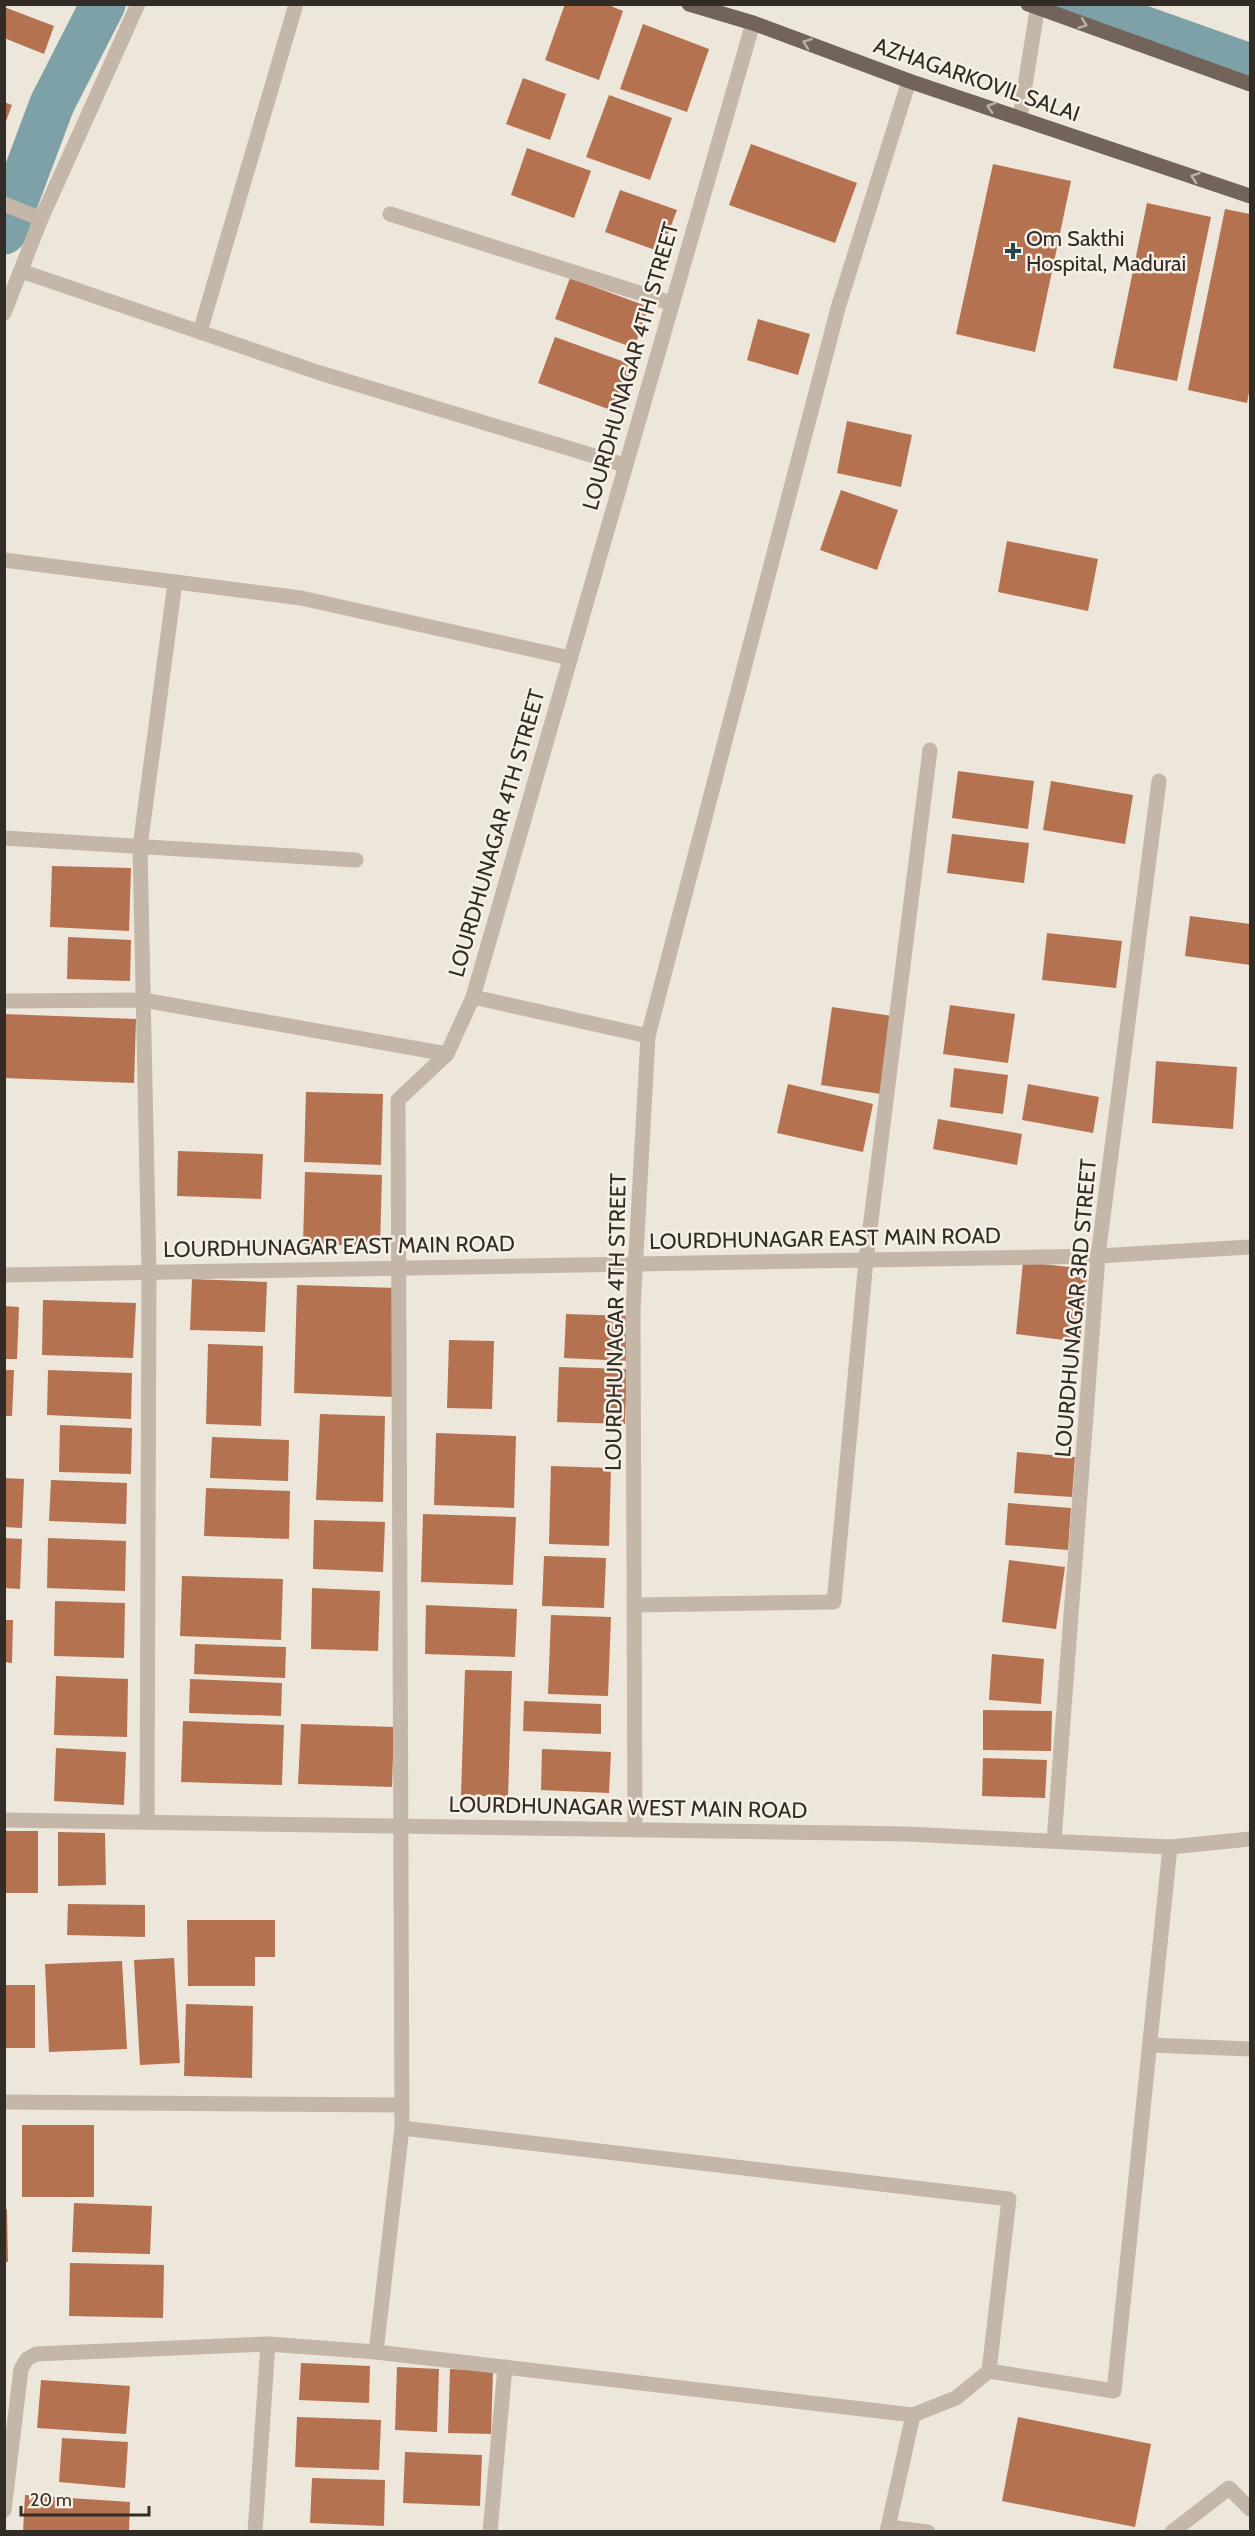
<svg xmlns="http://www.w3.org/2000/svg" width="1255" height="2536" viewBox="0 0 1255 2536" font-family="Cabin,sans-serif">
  <style>
    .lines { fill: none; stroke-linecap: round; stroke-linejoin: round }
    .canal { stroke: #7ea1a7; stroke-width: 45 }
    .building { fill: #b57251 }
    .street { stroke: #c4b7a8; stroke-width: 15 }
    .primary { stroke: #72645a; stroke-width: 15 }
    .oneway { stroke: #bbb1a7 }
    .poi-dot { fill: #23474d; stroke: #f6f0e6; stroke-width: 2 }
    .labels { text-anchor: middle; stroke-width: 5; stroke-linejoin: round; paint-order: stroke }
    .street-label { font-size: 22px; fill: #322c27; stroke: #f6f0e6 }
    .poi-label { font-size: 22px; fill: #322c27; stroke: #f6f0e6; text-anchor: start }
  </style>
  <rect width="100%" height="100%" fill="#ede6db"/>
  <g class="lines">
    <g class="canal">
      <polyline points="1075,4 1250,66"/>
      <polyline points="4,232 52,104 103,4"/>
    </g>
  </g>
  <g class="building">
    <polygon points="565,4 606,4 623,11 599,80 545,60"/>
    <polygon points="4,7 54,26 44,54 4,38"/>
    <polygon points="643,24 709,49 687,112 620,89"/>
    <polygon points="523,78 566,94 550,140 506,124"/>
    <polygon points="609,95 672,118 650,180 586,157"/>
    <polygon points="4,102 12,105 5,124 4,124"/>
    <polygon points="751,144 857,183 835,243 729,205"/>
    <polygon points="527,148 591,171 574,218 511,195"/>
    <polygon points="993,164 1071,181 1035,352 956,334"/>
    <polygon points="620,190 677,210 661,252 605,232"/>
    <polygon points="1147,203 1211,217 1177,381 1113,368"/>
    <polygon points="1225,209 1250,214 1250,387 1247,403 1188,390"/>
    <polygon points="570,278 649,307 634,348 555,319"/>
    <polygon points="758,319 810,334 798,375 747,360"/>
    <polygon points="555,337 633,365 616,412 538,383"/>
    <polygon points="847,421 912,435 901,487 837,473"/>
    <polygon points="841,490 898,510 877,570 820,550"/>
    <polygon points="1007,541 1098,559 1088,611 998,592"/>
    <polygon points="958,771 1034,781 1028,829 952,818"/>
    <polygon points="1051,781 1133,795 1125,844 1043,830"/>
    <polygon points="952,834 1029,843 1024,883 947,873"/>
    <polygon points="52,866 131,868 129,931 50,927"/>
    <polygon points="1190,916 1250,924 1250,965 1185,956"/>
    <polygon points="1047,933 1122,941 1116,988 1042,980"/>
    <polygon points="68,937 131,940 130,981 67,979"/>
    <polygon points="950,1005 1015,1014 1008,1063 943,1054"/>
    <polygon points="832,1007 892,1016 881,1094 821,1085"/>
    <polygon points="4,1014 136,1019 134,1083 4,1078"/>
    <polygon points="1156,1061 1237,1067 1233,1129 1152,1123"/>
    <polygon points="954,1068 1008,1075 1003,1114 950,1107"/>
    <polygon points="788,1084 873,1104 863,1152 777,1133"/>
    <polygon points="1028,1084 1099,1097 1093,1133 1022,1120"/>
    <polygon points="306,1092 383,1094 381,1165 304,1162"/>
    <polygon points="938,1119 1022,1134 1017,1165 933,1149"/>
    <polygon points="178,1151 263,1154 261,1199 177,1196"/>
    <polygon points="305,1172 382,1175 380,1246 303,1244"/>
    <polygon points="1023,1262 1088,1269 1080,1342 1016,1334"/>
    <polygon points="192,1279 267,1282 265,1332 190,1330"/>
    <polygon points="297,1285 397,1288 394,1397 294,1393"/>
    <polygon points="43,1300 136,1303 133,1358 42,1355"/>
    <polygon points="4,1306 19,1307 17,1359 4,1359"/>
    <polygon points="566,1314 630,1316 629,1361 564,1358"/>
    <polygon points="449,1340 494,1341 492,1409 447,1408"/>
    <polygon points="208,1344 263,1346 261,1426 206,1424"/>
    <polygon points="559,1367 627,1369 625,1424 557,1422"/>
    <polygon points="4,1370 14,1370 12,1416 4,1416"/>
    <polygon points="48,1370 132,1373 131,1419 47,1415"/>
    <polygon points="320,1414 385,1416 383,1502 316,1500"/>
    <polygon points="60,1425 132,1428 131,1474 59,1472"/>
    <polygon points="436,1433 516,1436 514,1508 434,1505"/>
    <polygon points="212,1437 289,1440 288,1481 210,1478"/>
    <polygon points="1017,1452 1075,1457 1072,1497 1014,1493"/>
    <polygon points="551,1466 611,1468 609,1546 549,1544"/>
    <polygon points="4,1478 24,1479 22,1528 4,1527"/>
    <polygon points="51,1480 127,1483 126,1524 49,1521"/>
    <polygon points="206,1488 290,1491 289,1539 204,1536"/>
    <polygon points="1008,1503 1071,1508 1068,1550 1005,1545"/>
    <polygon points="423,1514 516,1517 513,1585 421,1582"/>
    <polygon points="314,1520 385,1522 383,1572 313,1569"/>
    <polygon points="4,1538 22,1539 20,1589 4,1588"/>
    <polygon points="48,1538 126,1541 125,1591 47,1588"/>
    <polygon points="544,1556 606,1558 604,1608 542,1606"/>
    <polygon points="1009,1560 1065,1567 1056,1629 1002,1622"/>
    <polygon points="182,1576 283,1579 281,1640 180,1636"/>
    <polygon points="312,1588 380,1591 378,1651 311,1649"/>
    <polygon points="55,1601 125,1603 124,1658 54,1656"/>
    <polygon points="426,1605 517,1609 515,1657 425,1654"/>
    <polygon points="551,1615 611,1617 608,1696 548,1694"/>
    <polygon points="4,1620 13,1620 12,1663 4,1662"/>
    <polygon points="195,1644 286,1647 285,1678 194,1674"/>
    <polygon points="992,1654 1044,1659 1041,1704 989,1700"/>
    <polygon points="465,1670 512,1671 508,1797 461,1795"/>
    <polygon points="56,1676 128,1679 127,1737 54,1735"/>
    <polygon points="190,1679 282,1683 281,1716 189,1713"/>
    <polygon points="524,1701 601,1704 601,1734 523,1731"/>
    <polygon points="983,1710 1052,1711 1051,1751 983,1750"/>
    <polygon points="183,1721 284,1725 282,1785 181,1782"/>
    <polygon points="301,1724 394,1727 392,1787 298,1784"/>
    <polygon points="56,1748 126,1752 124,1805 54,1801"/>
    <polygon points="542,1749 611,1752 609,1793 541,1790"/>
    <polygon points="983,1758 1047,1760 1045,1798 982,1796"/>
    <rect x="4" y="1831" width="34" height="62"/>
    <polygon points="58,1832 105,1833 106,1885 58,1886"/>
    <polygon points="68,1904 145,1905 145,1937 67,1935"/>
    <polygon points="187,1920 275,1920 275,1957 255,1957 255,1986 188,1986"/>
    <polygon points="174,1958 180,2063 140,2065 134,1960"/>
    <polygon points="122,1961 127,2049 49,2052 45,1964"/>
    <rect x="4" y="1985" width="31" height="63"/>
    <polygon points="186,2004 253,2006 252,2078 184,2076"/>
    <rect x="22" y="2125" width="72" height="72"/>
    <polygon points="74,2203 152,2206 150,2254 72,2252"/>
    <polygon points="4,2209 7,2209 8,2262 4,2262"/>
    <polygon points="70,2263 164,2265 163,2318 69,2316"/>
    <polygon points="301,2363 370,2366 369,2403 299,2400"/>
    <polygon points="397,2367 439,2369 437,2432 395,2430"/>
    <polygon points="450,2369 493,2371 491,2434 448,2433"/>
    <polygon points="41,2380 130,2386 126,2434 37,2428"/>
    <polygon points="297,2417 381,2420 379,2470 295,2467"/>
    <polygon points="1018,2417 1151,2444 1135,2527 1002,2501"/>
    <polygon points="62,2438 128,2442 125,2488 59,2482"/>
    <polygon points="405,2452 482,2455 480,2506 403,2503"/>
    <polygon points="312,2478 385,2480 384,2526 310,2523"/>
    <polygon points="25,2495 130,2502 129,2532 23,2532"/>
  </g>
  <g class="lines">
    <g class="street">
      <polyline points="1020,117 1038,4"/>
      <polyline points="4,204 41,219"/>
      <polyline points="390,214 671,303"/>
      <polyline points="21,271 320,373 624,465"/>
      <polyline points="4,313 41,219 138,4"/>
      <polyline points="200,332 296,4"/>
      <polyline points="4,560 301,598 570,658"/>
      <polyline points="4,838 356,860"/>
      <polyline points="4,1001 143,1000 447,1054"/>
      <polyline points="648,1036 838,308 909,81"/>
      <polyline points="4,1275 1098,1256 1250,1247"/>
      <polyline points="634,1605 834,1602 866,1260 930,750"/>
      <polyline points="4,1820 907,1834 1170,1847 1250,1839"/>
      <polyline points="147,1822 149,1272 140,847 175,582"/>
      <polyline points="635,1830 633,1310 648,1036 473,997 753,23"/>
      <polyline points="1054,1841 1098,1256 1159,781"/>
      <polyline points="1150,2045 1250,2049"/>
      <polyline points="4,2102 402,2105"/>
      <polyline points="402,2128 1009,2199 989,2371 1114,2391 1170,1847"/>
      <polyline points="376,2352 402,2128 398,1100 447,1054 473,997"/>
      <polyline points="913,2415 956,2398 989,2371"/>
      <polyline points="4,2510 21,2369 27,2359 36,2354 268,2344"/>
      <polyline points="888,2527 928,2532"/>
      <polyline points="255,2532 268,2344 376,2352 913,2415 887,2532"/>
      <polyline points="490,2532 505,2367"/>
      <polyline points="1172,2532 1229,2488 1250,2509"/>
    </g>
    <g class="primary">
      <polyline points="689,4 753,23 909,81 1250,196"/>
      <polyline points="1028,4 1250,84"/>
    </g>
  </g>
  <defs><path id="oneway-chevron" d="M-2-3.5L2.5 0L-2 3.5" fill="none" stroke-width="1.6" stroke-linecap="round" stroke-linejoin="round" transform="scale(1.5)"/></defs>
  <g class="oneway">
    <use href="#oneway-chevron" transform="translate(1083 24) rotate(20)"/>
    <use href="#oneway-chevron" transform="translate(807 43) rotate(-160)"/>
    <use href="#oneway-chevron" transform="translate(991 107) rotate(-162)"/>
    <use href="#oneway-chevron" transform="translate(1195 177) rotate(-161)"/>
  </g>
  <path class="poi-dot" d="M1010 242h6v6h6v6h-6v6h-6v-6h-6v-6h6z"/>
  <g class="labels">
    <g class="street-label">
      <text transform="translate(977 79) rotate(19)" y="8">AZHAGARKOVIL SALAI</text>
      <text transform="translate(630 366) rotate(-74)" y="8">LOURDHUNAGAR 4TH STREET</text>
      <text transform="translate(496 833) rotate(-74)" y="8">LOURDHUNAGAR 4TH STREET</text>
      <text transform="translate(825 1238) rotate(-1)" y="8">LOURDHUNAGAR EAST MAIN ROAD</text>
      <text transform="translate(339 1246) rotate(-1)" y="8">LOURDHUNAGAR EAST MAIN ROAD</text>
      <text transform="translate(1075 1308) rotate(-85)" y="8">LOURDHUNAGAR 3RD STREET</text>
      <text transform="translate(615 1322) rotate(-89)" y="8">LOURDHUNAGAR 4TH STREET</text>
      <text transform="translate(628 1807) rotate(1)" y="8">LOURDHUNAGAR WEST MAIN ROAD</text>
    </g>
    <g class="poi-label">
      <text x="1026" y="246">Om Sakthi<tspan x="1026" dy="25">Hospital, Madurai</tspan></text>
    </g>
  </g>
  <rect width="1255" height="2536" fill="none" stroke="#322c27" stroke-width="12"/>
  <path d="M21 2506v9h128v-9" fill="none" stroke="#322c27" stroke-width="3"/>
  <text x="30" y="2506" font-size="18" fill="#322c27" stroke="#f6f0e6" stroke-width="4.5" paint-order="stroke">20 m</text>
</svg>
